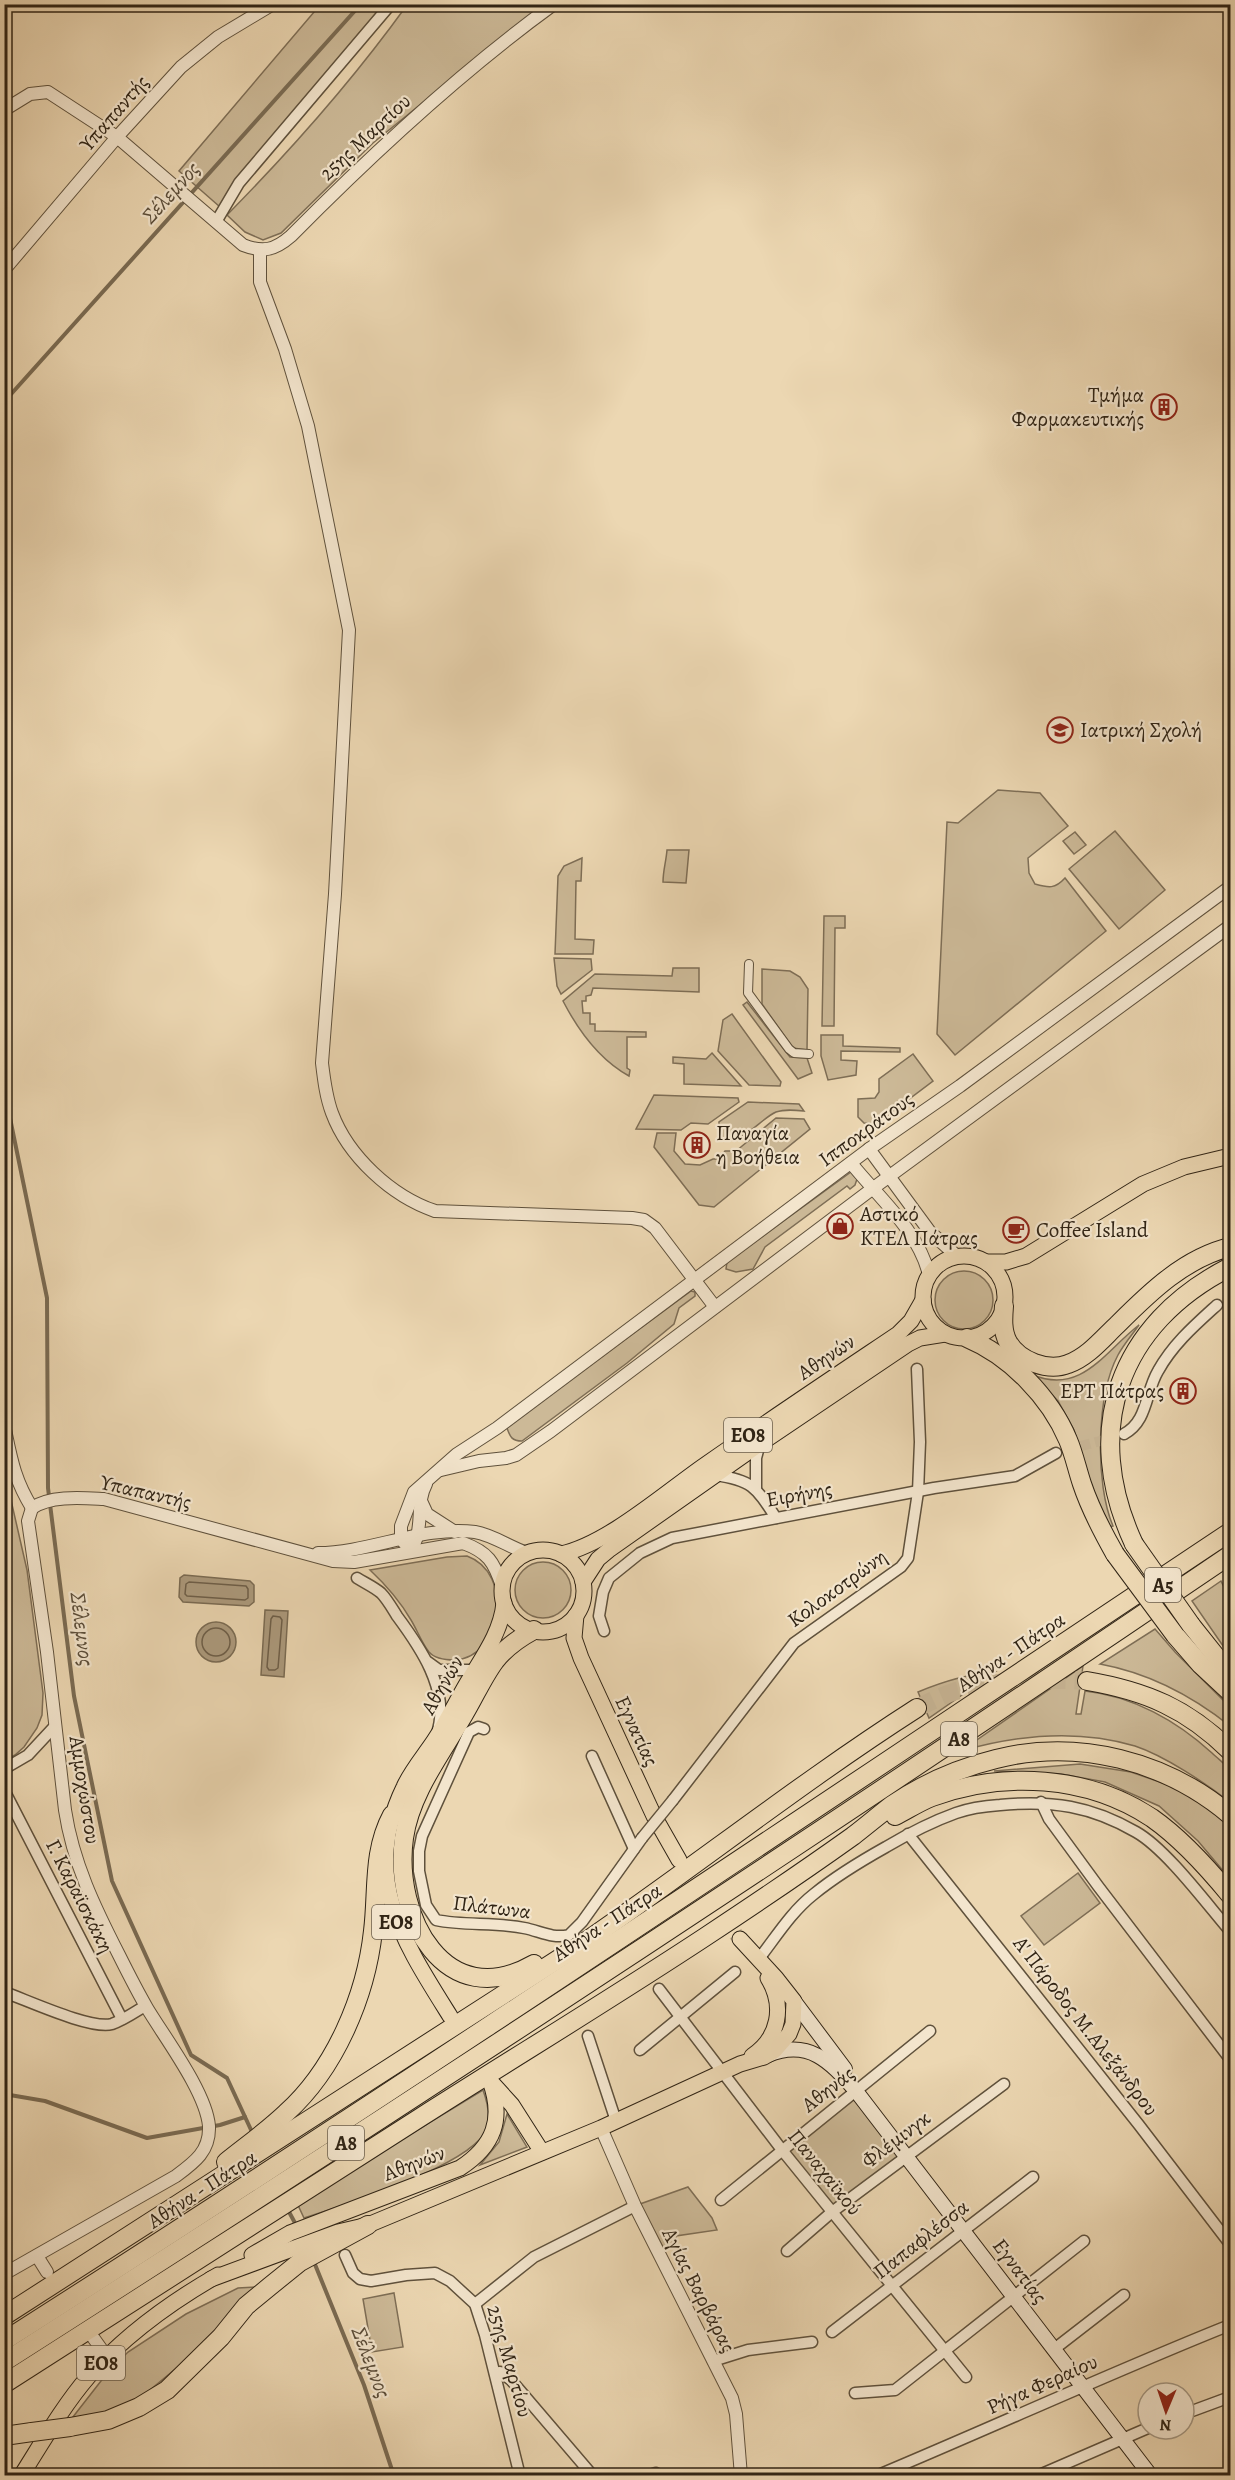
<svg xmlns="http://www.w3.org/2000/svg" width="1235" height="2480" viewBox="0 0 1235 2480" font-family="Alegreya,serif">
  <style>
    .green { fill: #ccb997; stroke: #7e6e56; stroke-width: 1.5 }
    .water { fill: #ac9a7d; stroke: #7a6b53; stroke-width: 1.5 }
    .lines { fill: none; stroke-linecap: round; stroke-linejoin: round }
    .shore { stroke: #6e5f49; stroke-width: 1.5 }
    .stream { stroke: #7a6b53; stroke-width: 4 }
    .minor-tunnel { stroke: #c6b393; stroke-width: 10; stroke-dasharray: 10 5; stroke-linecap: butt }
    .primary-tunnel { stroke: #c6b393; stroke-width: 15; stroke-dasharray: 15 8; stroke-linecap: butt }
    .motorway-tunnel { stroke: #c6b393; stroke-width: 18; stroke-dasharray: 18 9; stroke-linecap: butt }
    .pedestrian-casing { stroke: #5f513c; stroke-width: 10 }
    .minor-casing { stroke: #5f513c; stroke-width: 13 }
    .tertiary-casing { stroke: #5f513c; stroke-width: 14 }
    .secondary-casing { stroke: #302415; stroke-width: 16 }
    .primary-casing { stroke: #302415; stroke-width: 17 }
    .motorway-casing { stroke: #302415; stroke-width: 20 }
    .pedestrian { stroke: #f3e5cd; stroke-width: 8 }
    .minor { stroke: #f3e5cd; stroke-width: 10 }
    .tertiary { stroke: #f3e5cd; stroke-width: 12 }
    .secondary { stroke: #f3e5cd; stroke-width: 14 }
    .primary { stroke: #ecd7b2; stroke-width: 15 }
    .motorway { stroke: #ecd7b2; stroke-width: 18 }
    .minor-bridge-casing { stroke: #5f513c; stroke-width: 13; stroke-linecap: butt }
    .motorway-bridge-casing { stroke: #302415; stroke-width: 20; stroke-linecap: butt }
    .minor-bridge { stroke: #f3e5cd; stroke-width: 10 }
    .motorway-bridge { stroke: #ecd7b2; stroke-width: 18 }
    .labels { text-anchor: middle; stroke-width: 4.5; stroke-linejoin: round; paint-order: stroke }
    .shield { fill: #f3e5cd; stroke: #6a5e4c; stroke-width: 1.5 }
    .shield-label { font-size: 20px; font-weight: bold; fill: #302415 }
    .street-label { font-size: 21px; fill: #302415; stroke: #f3e5cd }
    .poi-label { font-size: 21px; fill: #302415; stroke: #f3e5cd; text-anchor: start }
    .water-label { font-size: 22px; font-style: italic; fill: #5b4d39; stroke: #f3e5cd }
  </style>
  <rect width="100%" height="100%" fill="#ecd7b2"/>
  <filter id="stains"><feTurbulence type="fractalNoise" baseFrequency=".00333" numOctaves="4"/><feColorMatrix values="0 0 0 0 .2 0 0 0 0 .09 0 0 0 0 .02 0 0 0 .5 -.17"/></filter>
  <radialGradient id="worn" r=".72"><stop offset=".6" stop-color="#630" stop-opacity="0"/><stop offset="1" stop-color="#630" stop-opacity=".3"/></radialGradient>
  <g class="green">
    <polygon points="320,5 382,5 369,24 220,207 179,171"/>
    <path d="M407 5H543L373 143 281 233 263 240 245 232 227 215C292 149 353 80 407 5Z"/>
    <path d="M998 790 1040 793 1068 826 1028 858 1029 873 1035 884C1049 888 1055 889 1065 878L1106 931 955 1055 937 1034 947 822 958 823Z"/>
    <polygon points="1115,831 1165,890 1119,929 1069,869"/>
    <polygon points="1075,832 1086,845 1074,854 1063,841"/>
    <path d="M667 850H689L686 883 663 882C663 871 666 862 667 850Z"/>
    <polygon points="582,858 581,881 576,881 575,939 594,940 593,954 555,954 558,876 564,866"/>
    <polygon points="824,916 845,916 845,928 835,928 834,1026 822,1026"/>
    <polygon points="554,958 591,959 592,970 561,994 557,986"/>
    <path d="M673 968H699V992L593 988 591 995 586 996V1001H582L583 1013H590V1024H595V1031L646 1032V1037H627V1068L630 1070 629 1076C600 1060 578 1030 563 1001L595 974 672 976Z"/>
    <polygon points="762,969 790,971 800,977 808,989 807,1050 793,1048 762,1004"/>
    <polygon points="747,1002 790,1057 807,1058 812,1073 798,1079 743,1005"/>
    <polygon points="732,1014 781,1082 780,1086 749,1085 718,1051 723,1020"/>
    <polygon points="821,1035 843,1035 843,1046 900,1048 900,1052 841,1051 841,1060 857,1061 856,1075 828,1080 821,1056"/>
    <polygon points="712,1053 741,1086 684,1084 684,1064 673,1063 673,1057 706,1059"/>
    <polygon points="913,1054 933,1081 876,1124 864,1123 858,1117 858,1099 875,1098 879,1092 879,1079"/>
    <polygon points="654,1095 738,1098 739,1102 708,1124 691,1123 681,1130 636,1129"/>
    <path d="M748 1102 799 1104 804 1111C794 1110 785 1109 776 1112 758 1120 739 1150 719 1136V1122Z"/>
    <polygon points="776,1118 804,1119 810,1129 714,1207 699,1205 654,1147 657,1133 676,1133 674,1151 685,1164 700,1165 713,1159 719,1159 725,1151 736,1151"/>
    <polygon points="851,1172 857,1179 855,1185 850,1189 847,1186 765,1247 753,1269 736,1272 726,1269 727,1262"/>
    <circle cx="964" cy="1300" r="29"/>
    <path d="M691 1291 695 1292V1296L679 1308 674 1324 627 1363 522 1441C512 1441 510 1437 507 1428L513 1422Z"/>
    <path d="M1139 1325C1132 1335 1124 1344 1118 1355 1096 1396 1095 1484 1113 1526L1109 1527 1095 1497 1074 1430 1058 1401 1033 1375C1082 1395 1105 1351 1139 1325Z"/>
    <polygon points="5,1474 27,1570 43,1693 42,1715 37,1728 24,1747 15,1755 5,1760"/>
    <path d="M467 1556C514 1573 504 1656 455 1660 447 1660 435 1659 429 1652 422 1643 417 1630 411 1620 400 1601 386 1585 370 1570L447 1557Z"/>
    <circle cx="543" cy="1590" r="28"/>
    <polygon points="1221,1581 1230,1600 1230,1656 1192,1601"/>
    <path d="M1155 1629 1175 1652 1230 1707V1726C1191 1695 1149 1673 1100 1664Z"/>
    <path d="M1083 1666 1076 1714H1081L1085 1691C1133 1696 1177 1721 1212 1753 1218 1759 1229 1766 1230 1774 1232 1783 1230 1793 1230 1802 1205 1783 1165 1756 1135 1746 1078 1729 1017 1735 961 1751Z"/>
    <path d="M995 1672 929 1718 918 1692C944 1681 967 1674 995 1672Z"/>
    <polygon points="1080,1764 1131,1772 1177,1788 1226,1820 1230,1824 1230,1879 1198,1841 1159,1806 1105,1782 1061,1774 994,1771"/>
    <polygon points="1078,1873 1100,1903 1044,1945 1021,1916"/>
    <path d="M483 2090C488 2104 492 2121 484 2134 462 2168 344 2205 304 2218L297 2203Z"/>
    <polygon points="856,2091 905,2157 832,2212 782,2150"/>
    <polygon points="507,2114 527,2147 480,2165 499,2142"/>
    <polygon points="688,2187 712,2218 717,2230 676,2236 676,2245 664,2249 640,2204"/>
    <polygon points="257,2287 191,2356 139,2399 89,2419 69,2422 108,2372 128,2352 186,2314 238,2288"/>
    <polygon points="394,2293 403,2347 372,2352 363,2299"/>
  </g>
  <g class="water">
    <polygon points="184,1575 250,1581 254,1585 254,1602 249,1606 183,1602 179,1597 180,1578"/>
    <polygon points="265,1610 288,1611 284,1677 261,1675"/>
    <circle cx="216" cy="1642" r="20"/>
  </g>
  <g class="lines">
    <g class="shore">
      <polygon points="189,1582 246,1586 248,1589 248,1598 245,1600 187,1596 185,1594 186,1584"/>
      <polygon points="273,1616 280,1617 282,1620 278,1668 275,1670 269,1670 267,1667 271,1619"/>
      <circle cx="216" cy="1642" r="14"/>
    </g>
    <g class="stream">
      <polyline points="4,402 361,4"/>
      <polyline points="4,1089 47,1298 48,1488 74,1696 112,1881 191,2055 227,2078 252,2132"/>
      <polyline points="4,2094 45,2101 147,2138 220,2125 245,2117"/>
      <polyline points="288,2210 295,2223"/>
      <polyline points="314,2262 364,2385 394,2476"/>
    </g>
    <polyline class="minor-tunnel" points="1066,1450 1115,1437"/>
    <polyline class="primary-tunnel" points="679,1861 707,1900 740,1939"/>
    <path class="motorway-tunnel" d="M917 1708C930 1702 943 1695 956 1691 998 1680 1044 1678 1087 1681"/>
    <g class="pedestrian-casing">
      <polyline id="pedestrian" points="749,964 748,993 789,1049 794,1053 809,1054"/>
    </g>
    <g class="minor-casing">
      <g id="minor">
        <polyline points="216,222 239,183 391,4"/>
        <path d="M1124 1434C1148 1421 1145 1393 1158 1371 1173 1344 1195 1325 1217 1305"/>
        <path d="M715 1475C752 1480 756 1487 776 1518"/>
        <polyline points="756,1490 756,1458 760,1443"/>
        <path d="M357 1578C365 1583 374 1587 381 1593 387 1599 392 1608 397 1616 420 1647 449 1689 438 1730"/>
        <polyline points="604,1631 599,1616 603,1592 609,1578 640,1553 672,1538 934,1488 1015,1476 1056,1453"/>
        <polyline points="428,1662 439,1670 474,1670"/>
        <path d="M484 1729 478 1727 469 1732 422 1836 419 1851V1871L426 1905 436 1920C464 1926 495 1922 524 1928 540 1931 552 1939 569 1935L582 1922 642 1838"/>
        <polyline points="592,1756 634,1849"/>
        <polyline points="4,1769 28,1755 55,1726"/>
        <polyline points="4,1790 122,2019"/>
        <polyline points="673,1800 794,1643 901,1567 908,1558 918,1492 920,1442 917,1369"/>
        <polyline points="1041,1802 1049,1819 1098,1886 1230,2059"/>
        <polyline points="908,1834 1139,2125 1230,2244"/>
        <path d="M758 1960C776 1937 791 1912 814 1894 836 1876 861 1861 886 1847 908 1834 931 1822 956 1813 970 1808 986 1806 1000 1805 1052 1800 1091 1806 1136 1832 1166 1849 1206 1903 1230 1931"/>
        <polyline points="659,1989 782,2150 966,2377"/>
        <path d="M4 1992C27 2000 91 2030 112 2024 124 2020 135 2012 145 2006"/>
        <polyline points="588,2036 616,2121"/>
        <polyline points="640,2050 735,1972"/>
        <polyline points="721,2200 930,2031"/>
        <polyline points="787,2251 832,2212 1004,2084"/>
        <polyline points="345,2255 353,2273 360,2279 371,2281 406,2275 435,2273 450,2281 475,2304 485,2335 520,2476"/>
        <polyline points="475,2304 534,2257 635,2206"/>
        <polyline points="832,2332 1033,2177"/>
        <polyline points="1053,2350 1124,2295"/>
        <polyline points="713,2361 748,2350 812,2342"/>
        <polyline points="495,2373 500,2372 511,2380 593,2476"/>
        <polyline points="855,2393 895,2390 1084,2241"/>
        <polyline points="1184,2414 1230,2397"/>
        <polyline points="647,2476 656,2473 661,2476"/>
        <path d="M876 2476C993 2427 1108 2374 1225 2327"/>
        <polyline points="1037,2476 1148,2428"/>
      </g>
    </g>
    <g class="tertiary-casing">
      <g id="tertiary">
        <path d="M4 110 30 94 48 92 117 137 243 245C263 253 275 250 291 236 373 153 459 73 554 4"/>
        <path d="M260 251V282L285 349 308 426 349 630 335 894 322 1063C324 1080 326 1097 332 1113 348 1156 391 1196 435 1211L632 1218 644 1220 655 1228 715 1307"/>
        <polyline points="4,270 117,137 181,67 218,37 273,4"/>
        <polyline points="869,1149 930,1232 958,1257"/>
        <path d="M851 1163C878 1197 919 1231 929 1275"/>
        <path d="M4 1425C11 1458 14 1479 32 1508 51 1495 83 1498 104 1499L333 1561 354 1562 463 1543C488 1552 494 1562 502 1586"/>
        <polyline points="441,1470 479,1461 506,1458 516,1455 551,1431 872,1189 1230,926"/>
        <polyline points="421,1501 427,1514 455,1532"/>
        <path d="M415 1542C423 1525 416 1502 426 1484"/>
        <polyline points="411,1551 401,1539 401,1526 414,1492 457,1454 497,1428 869,1149 960,1086 1230,887"/>
        <path d="M318 1553C369 1553 425 1525 475 1532 493 1535 509 1547 527 1553"/>
        <polyline points="601,2128 635,2206 732,2398 736,2414 741,2476"/>
        <polyline points="37,2256 47,2272"/>
        <path d="M4 2274 176 2176C195 2162 210 2151 209 2126 206 2092 165 2038 147 2008 137 1991 128 1973 119 1955 95 1908 73 1863 65 1810L47 1652 28 1521 32 1508"/>
        <polyline points="92,2336 107,2357"/>
      </g>
    </g>
    <g class="secondary-casing">
      <g id="secondary">
        <polyline points="794,2001 845,2069"/>
        <path d="M768 2055C810 2038 831 2063 856 2091L1151 2476"/>
      </g>
    </g>
    <g class="primary-casing">
      <g id="primary">
        <circle cx="964" cy="1297" r="41"/>
        <polyline points="986,1262 1006,1262 1026,1256 1143,1184 1184,1167 1230,1156"/>
        <circle cx="543" cy="1591" r="41"/>
        <path d="M561 1554C608 1544 667 1491 708 1463 771 1419 834 1377 898 1334L911 1321 923 1300"/>
        <polyline points="583,1582 598,1559 610,1549 761,1443 908,1344 920,1338 945,1334"/>
        <polyline points="576,1615 574,1638 581,1658 654,1816 679,1860"/>
        <path d="M450 2016C403 1941 360 1877 404 1787 411 1771 424 1756 434 1741 446 1723 455 1704 466 1685 481 1659 501 1634 504 1603"/>
        <path d="M752 2056C779 2038 785 2006 768 1978"/>
        <polyline points="493,2084 512,2105 542,2152"/>
        <path d="M252 2255 290 2233 460 2168C494 2146 504 2119 490 2081"/>
        <polyline points="211,2279 338,2232 368,2225 601,2128 740,2064 764,2057 774,2051 789,2034 793,2024 794,2001 776,1978 740,1939"/>
        <path d="M21 2476C42 2443 63 2406 88 2377 124 2336 171 2302 218 2275"/>
      </g>
    </g>
    <g class="motorway-casing">
      <g id="motorway">
        <path d="M1004 1306C1003 1318 1002 1331 1008 1342 1019 1361 1048 1372 1068 1364 1088 1357 1103 1338 1118 1324 1150 1292 1185 1258 1230 1247"/>
        <path d="M967 1338C1010 1356 1050 1397 1068 1440 1074 1454 1077 1469 1082 1484 1090 1508 1102 1531 1115 1554"/>
        <path d="M1134 1544C1081 1430 1118 1324 1230 1267"/>
        <polyline points="1191,1625 1230,1674"/>
        <polyline points="1175,1635 1201,1665 1230,1692"/>
        <path d="M1087 1681C1146 1691 1188 1709 1230 1751"/>
        <path d="M895 1816C907 1810 919 1802 932 1797 1004 1771 1087 1775 1152 1818 1182 1839 1207 1867 1230 1895"/>
        <path d="M534 1964C445 2015 393 1916 404 1838 410 1794 441 1754 463 1716 474 1698 483 1677 495 1661 506 1647 519 1638 534 1630"/>
        <path d="M226 2162C246 2146 267 2131 286 2113 335 2069 366 1996 373 1931 378 1891 372 1852 392 1815"/>
        <path d="M4 2316 585 1942C697 1865 803 1781 917 1708"/>
        <path d="M4 2341C417 2078 823 1803 1230 1532"/>
        <path d="M4 2362C417 2098 825 1830 1230 1555"/>
        <path d="M4 2384C143 2295 282 2206 421 2117 515 2057 611 1999 705 1937 755 1904 804 1871 853 1836 866 1826 879 1815 892 1805 924 1783 959 1768 996 1759 1078 1738 1166 1761 1230 1815"/>
        <polyline points="70,2427 108,2420 139,2407 167,2390 221,2337 246,2306 269,2287 300,2262 368,2225"/>
        <polyline points="4,2436 32,2432"/>
      </g>
    </g>
    <use href="#pedestrian" class="pedestrian"/>
    <use href="#minor" class="minor"/>
    <use href="#tertiary" class="tertiary"/>
    <use href="#secondary" class="secondary"/>
    <use href="#primary" class="primary"/>
    <use href="#motorway" class="motorway"/>
    <g class="minor-bridge-casing">
      <polyline id="minor-bridge" points="642,1838 673,1800"/>
    </g>
    <g class="motorway-bridge-casing">
      <g id="motorway-bridge">
        <polyline points="1134,1544 1191,1625"/>
        <polyline points="1115,1554 1175,1635"/>
        <polyline points="32,2432 70,2427"/>
      </g>
    </g>
    <use href="#minor-bridge" class="minor-bridge"/>
    <use href="#motorway-bridge" class="motorway-bridge"/>
  </g>
  <defs>
    <g id="building-ring" transform="scale(1.35)"><circle r="9.5" fill="#f3e5cd" stroke="#8f2418" stroke-width="1.5"/><path d="M-4-6H4V6H1V3H-1V6H-4ZM-2.5-4.3h1.7v1.8h-1.7ZM.8-4.3h1.7v1.8H.8ZM-2.5-1h1.7V.8h-1.7ZM.8-1h1.7V.8H.8Z" fill="#8f2418"/></g>
    <g id="university-ring" transform="scale(1.35)"><circle r="9.5" fill="#f3e5cd" stroke="#8f2418" stroke-width="1.5"/><path d="M0-5L7-2L0 1L-7-2ZM-4 1L0 2.5L4 1V4Q0 6-4 4Z" fill="#8f2418"/></g>
    <g id="shop-ring" transform="scale(1.35)"><circle r="9.5" fill="#f3e5cd" stroke="#8f2418" stroke-width="1.5"/><path d="M-5-2.5h2.3a2.7 3.5 0 0 1 5.4 0H5L5.5 6h-11ZM-1.5-2.5h3a1.5 2.3 0 0 0-3 0Z" fill="#8f2418"/></g>
    <g id="cafe-ring" transform="scale(1.35)"><circle r="9.5" fill="#f3e5cd" stroke="#8f2418" stroke-width="1.5"/><path d="M-5.5-4.5H6V0H3Q3 3.5 0 3.5H-2.5Q-5.5 3.5-5.5 0ZM3-3.2v2h1.7v-2ZM-6 4.5H4V6H-6Z" fill="#8f2418"/></g>
  </defs>
  <g fill-rule="evenodd">
    <use href="#building-ring" x="1164" y="407"/>
    <use href="#university-ring" x="1060" y="730"/>
    <use href="#building-ring" x="697" y="1145"/>
    <use href="#shop-ring" x="840" y="1226"/>
    <use href="#cafe-ring" x="1016" y="1230"/>
    <use href="#building-ring" x="1183" y="1391"/>
  </g>
  <g class="labels">
    <g class="shield">
      <rect x="724" y="1418" width="48" height="34" rx="4.5"/>
      <rect x="1145" y="1568" width="36" height="34" rx="4.5"/>
      <rect x="941" y="1722" width="36" height="34" rx="4.5"/>
      <rect x="372" y="1905" width="48" height="34" rx="4.5"/>
      <rect x="328" y="2126" width="36" height="34" rx="4.5"/>
      <rect x="77" y="2346" width="48" height="34" rx="4.5"/>
    </g>
    <g class="shield-label">
      <text x="748" y="1442">ΕΟ8</text>
      <text x="1163" y="1592">Α5</text>
      <text x="959" y="1746">Α8</text>
      <text x="396" y="1929">ΕΟ8</text>
      <text x="346" y="2150">Α8</text>
      <text x="101" y="2370">ΕΟ8</text>
    </g>
    <g class="street-label">
      <text transform="translate(114 113) rotate(-49)" y="7">Υπαπαντής</text>
      <text transform="translate(365 137) rotate(-43)" y="7">25ης Μαρτίου</text>
      <text transform="translate(866 1129) rotate(-36)" y="7">Ιπποκράτους</text>
      <text transform="translate(826 1357) rotate(-34)" y="7">Αθηνών</text>
      <text transform="translate(146 1492) rotate(13)" y="7">Υπαπαντής</text>
      <text transform="translate(799 1494) rotate(-10)" y="7">Ειρήνης</text>
      <text transform="translate(837 1588) rotate(-36)" y="7">Κολοκοτρώνη</text>
      <text transform="translate(1011 1652) rotate(-34)" y="7">Αθήνα - Πάτρα</text>
      <text transform="translate(442 1685) rotate(-60)" y="7">Αθηνών</text>
      <text transform="translate(637 1731) rotate(65)" y="7">Εγνατίας</text>
      <text transform="translate(85 1790) rotate(81)" y="7">Αμμοχώστου</text>
      <text transform="translate(80 1896) rotate(63)" y="7">Γ. Καραϊσκάκη</text>
      <text transform="translate(492 1907) rotate(7)" y="7">Πλάτωνα</text>
      <text transform="translate(607 1922) rotate(-33)" y="7">Αθήνα - Πάτρα</text>
      <text transform="translate(1086 2026) rotate(52)" y="7">Α' Πάροδος Μ.Αλεξάνδρου</text>
      <text transform="translate(828 2089) rotate(-38)" y="7">Αθηνάς</text>
      <text transform="translate(896 2139) rotate(-37)" y="7">Φλέμινγκ</text>
      <text transform="translate(414 2163) rotate(-21)" y="7">Αθηνών</text>
      <text transform="translate(825 2172) rotate(51)" y="7">Παναχαϊκού</text>
      <text transform="translate(202 2189) rotate(-33)" y="7">Αθήνα - Πάτρα</text>
      <text transform="translate(921 2239) rotate(-38)" y="7">Παπαφλέσσα</text>
      <text transform="translate(1020 2271) rotate(53)" y="7">Εγνατίας</text>
      <text transform="translate(699 2290) rotate(63)" y="7">Αγίας Βαρβάρας</text>
      <text transform="translate(510 2361) rotate(74)" y="7">25ης Μαρτίου</text>
      <text transform="translate(1042 2384) rotate(-24)" y="7">Ρήγα Φεραίου</text>
    </g>
    <g class="poi-label">
      <text x="1144" y="402" text-anchor="end">Τμήμα<tspan x="1144" dy="24">Φαρμακευτικής</tspan></text>
      <text x="1080" y="737">Ιατρική Σχολή</text>
      <text x="716" y="1140">Παναγία<tspan x="716" dy="24">η Βοήθεια</tspan></text>
      <text x="860" y="1221">Αστικό<tspan x="860" dy="24">ΚΤΕΛ Πάτρας</tspan></text>
      <text x="1036" y="1237">Coffee Island</text>
      <text x="1164" y="1398" text-anchor="end">ΕΡΤ Πάτρας</text>
    </g>
    <g class="water-label">
      <text transform="translate(170 192) rotate(-48)" y="8">Σέλεμνος</text>
      <text transform="translate(83 1629) rotate(83)" y="8">Σέλεμνος</text>
      <text transform="translate(372 2362) rotate(69)" y="8">Σέλεμνος</text>
    </g>
  </g>
  <rect width="1235" height="2480" fill="none" stroke="#ecd7b2" stroke-width="24"/>
  <rect x="6" y="6" width="1223" height="2468" fill="none" stroke="#302415" stroke-width="3"/>
  <rect x="12" y="12" width="1211" height="2456" fill="none" stroke="#302415" stroke-width="1.5"/>
  <g transform="translate(1166 2411) rotate(182)"><circle r="28" fill="#f3e5cd" stroke="#a59883" stroke-width="1.5"/>
  <path d="M0-4.5L10 22L0 15L-10 22Z" fill="#8f2418"/>
  <text y="-9" font-size="16" font-weight="bold" text-anchor="middle" fill="#302415">N</text>
  </g>
  <rect width="100%" height="100%" filter="url(#stains)"/>
  <rect width="100%" height="100%" fill="url(#worn)"/>
</svg>
